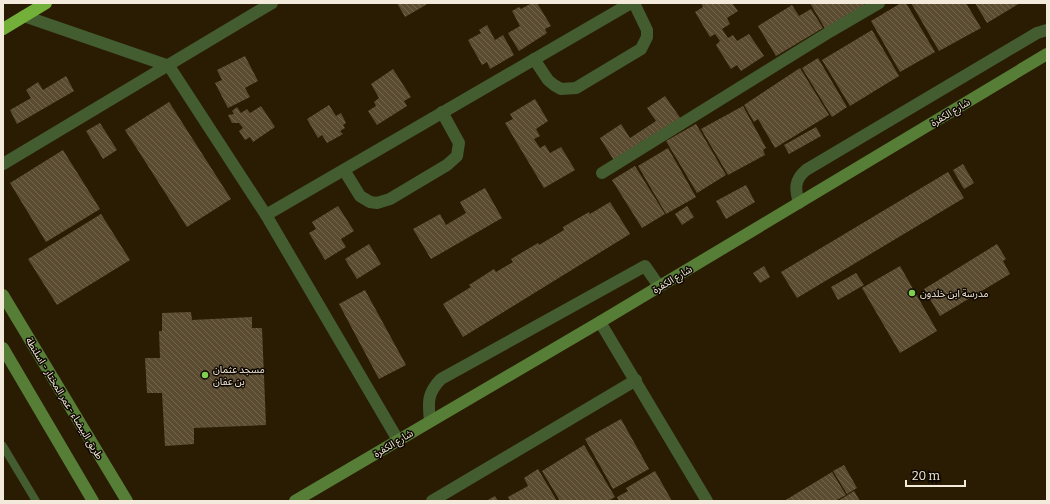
<svg xmlns="http://www.w3.org/2000/svg" width="1050" height="504" viewBox="0 0 1050 504" font-family="Bitter,'Noto Sans Arabic',serif">
  <style>
    .building { fill: url(#building-back-hatch) }
    .lines { fill: none; stroke-linecap: round; stroke-linejoin: round }
    .lane { stroke: #435c30; stroke-width: 8 }
    .street { stroke: #435c30; stroke-width: 12 }
    .secondary { stroke: #577e36; stroke-width: 12 }
    .highway { stroke: #73b039; stroke-width: 12 }
    .poi-dot { fill: #7fd052; stroke: #0e0801; stroke-width: 1.5 }
    .labels { text-anchor: middle; stroke-width: 3; stroke-linejoin: round; paint-order: stroke }
    .street-label { font-size: 10px; fill: #f4eadb; stroke: #0e0801 }
    .poi-label { font-size: 10px; fill: #f4eadb; stroke: #0e0801; text-anchor: start }
  </style>
  <defs>
    <pattern id="building-back-hatch" width="6" height="6" patternUnits="userSpaceOnUse"><rect width="6" height="6" fill="#5b4c31"/><path d="M-1 5l2 2M0 0l6 6M5-1l2 2" fill="none" stroke="#73664e"/></pattern>
  </defs>
  <rect width="100%" height="100%" fill="#2a1c02"/>
  <g class="building">
    <polygon points="397,3 429,3 405,17"/>
    <polygon points="532,3 537,3 551,26 545,29 547,33 519,51 508,33 520,26 512,11 519,7 521,9"/>
    <polygon points="701,3 732,3 738,11 727,18 730,24 722,29 728,38 733,35 737,41 749,34 764,56 741,71 737,65 731,69 716,45 720,41 715,34 710,37 695,12 703,7"/>
    <polygon points="810,3 863,3 867,10 827,32"/>
    <polygon points="901,3 906,3 935,52 900,72 871,21"/>
    <polygon points="911,3 966,3 981,28 939,51"/>
    <polygon points="975,3 1020,3 987,23"/>
    <polygon points="792,5 799,16 811,9 823,28 776,56 758,26"/>
    <polygon points="487,25 495,40 503,35 514,55 490,69 487,62 482,65 468,40 481,33 479,30"/>
    <polygon points="872,30 899,76 850,106 822,60"/>
    <polygon points="245,56 258,81 245,88 250,97 228,108 215,83 222,80 217,70"/>
    <polygon points="818,58 847,107 832,117 802,68"/>
    <polygon points="800,68 829,115 775,148 758,119 754,122 744,105"/>
    <polygon points="393,69 411,97 404,101 407,106 377,125 368,111 376,106 374,102 379,98 371,84"/>
    <polygon points="66,76 74,91 17,124 10,110 31,98 26,90 38,82 43,90"/>
    <polygon points="665,96 681,119 615,162 600,138 621,124 630,138 656,121 647,108"/>
    <polygon points="535,99 548,121 536,129 540,136 534,139 540,148 545,145 550,153 561,147 575,170 544,188 505,123 513,119 510,114"/>
    <polygon points="169,102 231,199 187,227 125,130"/>
    <polygon points="329,105 336,116 341,113 346,123 343,125 345,128 340,131 343,134 327,143 322,135 318,138 307,119"/>
    <polygon points="261,106 275,127 253,142 250,137 245,140 239,131 243,128 239,123 232,123 228,115 234,114 232,111 237,107 241,113 247,109 250,113"/>
    <polygon points="743,106 766,148 763,150 765,155 728,175 701,129"/>
    <polygon points="100,123 117,150 103,159 86,131"/>
    <polygon points="696,124 726,175 697,193 666,141"/>
    <polygon points="816,127 821,136 789,154 784,145"/>
    <polygon points="668,148 696,197 666,214 638,166"/>
    <polygon points="63,150 100,209 46,242 10,183"/>
    <polygon points="963,164 974,183 964,189 953,170"/>
    <polygon points="635,166 665,214 642,228 612,180"/>
    <polygon points="948,172 964,198 797,298 781,272"/>
    <polygon points="746,185 755,202 726,219 716,201"/>
    <polygon points="485,188 502,218 431,259 413,229 440,214 446,225 466,213 460,202"/>
    <polygon points="610,202 630,234 463,337 443,304 471,287 469,285 494,269 496,272 513,262 511,259 538,243 539,245 564,230 563,227 589,212 590,214"/>
    <polygon points="338,206 354,231 341,239 346,247 325,260 309,233 316,229 312,222"/>
    <polygon points="687,206 694,217 682,225 675,214"/>
    <polygon points="101,214 130,260 57,305 28,259"/>
    <polygon points="369,244 381,264 357,279 345,259"/>
    <polygon points="997,244 1006,259 1003,261 1010,274 940,316 924,289"/>
    <polygon points="764,266 770,277 760,283 753,273"/>
    <polygon points="900,266 937,331 900,353 862,288"/>
    <polygon points="856,273 864,285 838,300 831,287"/>
    <polygon points="365,290 406,365 379,379 339,304"/>
    <polygon points="191,312 192,320 252,317 252,328 262,328 266,425 194,428 194,444 165,446 162,393 147,393 145,358 160,358 159,331 162,331 162,313"/>
    <polygon points="621,419 649,469 613,489 585,439"/>
    <polygon points="584,445 615,497 608,501 560,501 542,471"/>
    <polygon points="844,465 857,488 847,494 833,471"/>
    <polygon points="538,469 557,501 510,501 508,497 528,486 524,478"/>
    <polygon points="655,471 672,501 619,501 617,497 628,491 626,488"/>
    <polygon points="832,472 846,495 835,501 784,501"/>
    <polygon points="854,491 860,501 838,501"/>
    <polygon points="495,496 498,501 486,501"/>
  </g>
  <g class="lines">
    <polyline class="lane" points="3,446 36,501"/>
    <g class="street">
      <polyline points="24,16 169,66 266,215 398,440"/>
      <polyline points="534,59 548,80 554,85 561,89 576,88 641,49 647,37 647,30 634,3"/>
      <polyline points="3,164 272,3"/>
      <polyline points="344,170 360,196 370,202 377,203 390,199 447,165 457,156 459,143 442,112"/>
      <polyline points="602,173 831,31 879,3"/>
      <path d="M799 203C795 189 794 180 806 170L1037 33 1047 30"/>
      <polyline points="266,215 631,3"/>
      <polyline points="600,322 707,501"/>
      <path d="M430 421C428 403 427 393 441 379L645 266 659 286"/>
      <polyline points="432,501 636,380"/>
    </g>
    <g class="secondary">
      <polyline points="3,295 127,501"/>
      <polyline points="3,348 93,501"/>
      <polyline points="295,501 600,322 1047,54"/>
    </g>
    <polyline class="highway" points="3,29 46,3"/>
  </g>
  <g class="poi-dot">
    <circle cx="912" cy="293" r="4"/>
    <circle cx="205" cy="375" r="4"/>
  </g>
  <g class="labels">
    <g class="street-label">
      <text transform="translate(950 112) rotate(-31)" y="4">شارع الكفرة</text>
      <text transform="translate(672 279) rotate(-31)" y="4">شارع الكفرة</text>
      <text transform="translate(65 398) rotate(59)" y="4">طريق البيضاء -عمر المختار - اسلنطة</text>
      <text transform="translate(393 443) rotate(-31)" y="4">شارع الكفرة</text>
    </g>
    <g class="poi-label">
      <text x="920" y="297">مدرسة ابن خلدون</text>
      <text x="213" y="373">مسجد عثمان<tspan x="213" dy="12">بن عفان</tspan></text>
    </g>
  </g>
  <rect width="1050" height="504" fill="none" stroke="#f4eadb" stroke-width="8"/>
  <path d="M906 480v6h59v-6" fill="none" stroke="#f4eadb" stroke-width="2"/>
  <text x="912" y="480" font-size="12" fill="#f4eadb" stroke="#0e0801" stroke-width="3" paint-order="stroke">20 m</text>
</svg>
